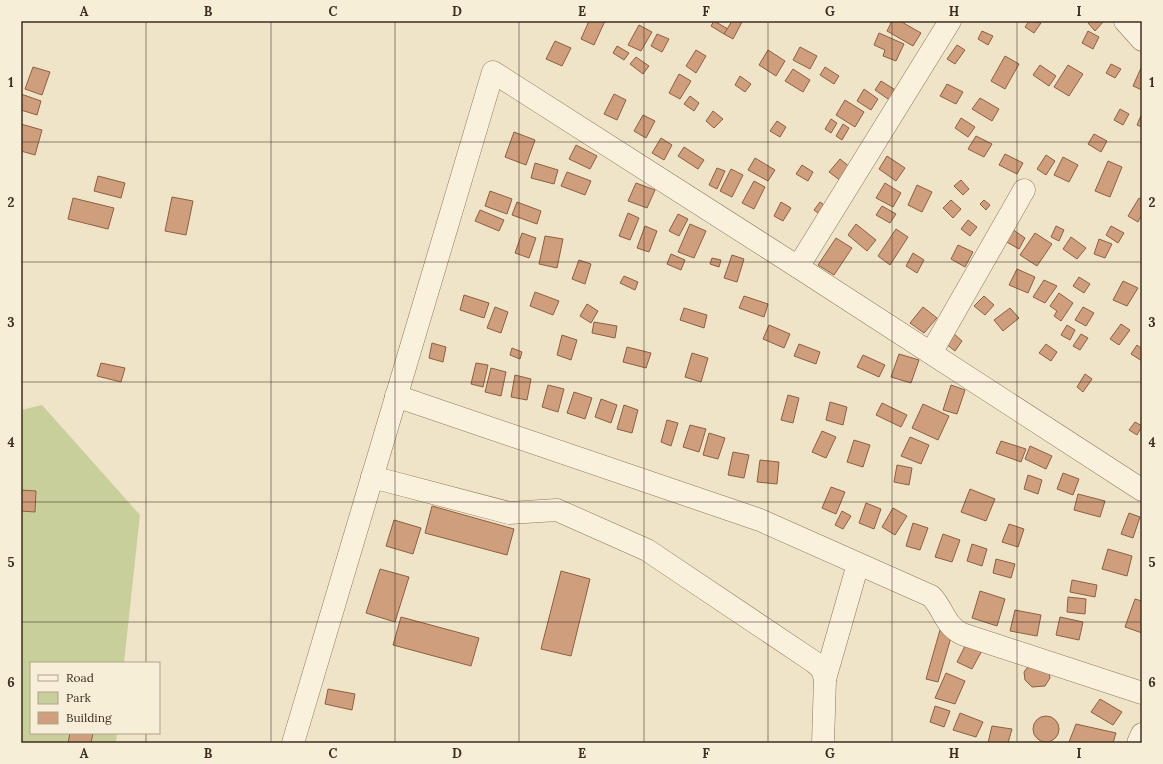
<svg xmlns="http://www.w3.org/2000/svg" width="1163" height="764" viewBox="0 0 1163 764" font-family="Lora,serif">
  <style>
    .green { fill: #c9cf9b }
    .building { fill: #cf9f7d; stroke: #8d5f41 }
    .lines { fill: none; stroke-linecap: round; stroke-linejoin: round }
    .minor-casing { stroke: #8d765c; stroke-width: 23 }
    .minor { stroke: #faf1dc; stroke-width: 22 }
    .grid { fill: none; stroke: #3d2e20; stroke-width: 1; stroke-opacity: 0.55 }
    .neatline { fill: none; stroke: #3d2e20; stroke-width: 1.5 }
    .grid-label { font-size: 13px; text-anchor: middle; font-weight: bold; fill: #3d2e20 }
  </style>
  <rect width="100%" height="100%" fill="#f0e4c8"/>
  <polygon class="green" points="42,405 140,515 124,663 31,663 31,733 117,733 116,743 21,743 21,410"/>
  <g class="building">
    <polygon points="589,21 605,21 594,45 581,39"/>
    <polygon points="714,21 728,29 724,34 711,26"/>
    <polygon points="732,21 742,22 733,39 724,34"/>
    <polygon points="892,21 900,21 921,33 913,46 887,31"/>
    <polygon points="1029,21 1041,23 1034,33 1025,27"/>
    <polygon points="1090,21 1104,21 1095,31 1088,23"/>
    <polygon points="639,25 652,32 641,51 628,45"/>
    <polygon points="982,31 993,36 988,45 978,39"/>
    <polygon points="1088,31 1099,37 1093,49 1082,43"/>
    <polygon points="879,33 904,44 896,61 883,56 885,50 874,45"/>
    <polygon points="657,34 669,39 662,52 651,46"/>
    <polygon points="555,41 571,48 562,66 546,59"/>
    <polygon points="957,45 965,50 955,64 947,59"/>
    <polygon points="617,46 629,53 624,60 613,53"/>
    <polygon points="800,47 817,56 810,69 793,60"/>
    <polygon points="696,50 706,56 696,73 686,66"/>
    <polygon points="768,50 785,61 776,76 759,65"/>
    <polygon points="1005,56 1019,64 1005,89 991,81"/>
    <polygon points="636,57 649,66 643,74 630,64"/>
    <polygon points="1111,64 1121,69 1115,78 1106,73"/>
    <polygon points="1040,65 1056,76 1049,86 1033,75"/>
    <polygon points="1068,65 1083,74 1069,96 1054,87"/>
    <polygon points="33,67 50,72 42,95 25,89"/>
    <polygon points="825,67 839,76 834,84 820,75"/>
    <polygon points="1141,68 1142,68 1142,90 1133,86"/>
    <polygon points="793,69 810,80 803,92 785,81"/>
    <polygon points="679,74 691,81 680,99 669,93"/>
    <polygon points="740,76 751,84 745,92 735,85"/>
    <polygon points="881,81 897,91 891,101 875,90"/>
    <polygon points="947,84 963,92 956,104 940,96"/>
    <polygon points="864,89 878,99 871,110 857,101"/>
    <polygon points="21,94 41,101 37,115 21,110"/>
    <polygon points="614,94 626,100 617,120 604,114"/>
    <polygon points="690,96 699,103 694,111 684,104"/>
    <polygon points="980,98 999,109 992,121 972,109"/>
    <polygon points="845,100 864,112 855,127 836,115"/>
    <polygon points="1120,109 1129,114 1123,125 1114,120"/>
    <polygon points="713,111 723,119 714,128 706,121"/>
    <polygon points="1142,113 1142,127 1137,125"/>
    <polygon points="643,115 655,121 646,138 634,131"/>
    <polygon points="961,118 975,127 968,137 955,128"/>
    <polygon points="831,119 837,123 831,133 825,129"/>
    <polygon points="777,121 786,127 780,137 770,131"/>
    <polygon points="21,124 42,130 35,155 21,151"/>
    <polygon points="843,124 849,128 842,140 836,136"/>
    <polygon points="514,132 535,140 526,165 505,157"/>
    <polygon points="1094,134 1107,141 1101,152 1088,144"/>
    <polygon points="976,136 992,144 984,157 968,149"/>
    <polygon points="661,138 672,145 664,160 652,153"/>
    <polygon points="576,145 597,156 590,169 569,159"/>
    <polygon points="684,147 704,160 698,169 678,156"/>
    <polygon points="1005,154 1023,163 1017,174 999,165"/>
    <polygon points="1046,155 1055,161 1046,175 1037,169"/>
    <polygon points="887,156 905,168 896,181 879,169"/>
    <polygon points="1063,157 1078,165 1069,182 1054,175"/>
    <polygon points="755,158 775,170 768,181 748,170"/>
    <polygon points="840,159 851,168 841,181 829,172"/>
    <polygon points="1108,161 1122,167 1110,197 1095,191"/>
    <polygon points="535,163 558,170 554,184 531,178"/>
    <polygon points="802,165 813,172 808,181 796,174"/>
    <polygon points="717,168 725,171 717,189 709,185"/>
    <polygon points="731,169 743,175 732,197 720,191"/>
    <polygon points="567,172 591,181 585,195 561,186"/>
    <polygon points="98,176 125,183 121,198 94,191"/>
    <polygon points="961,180 969,189 963,195 954,186"/>
    <polygon points="754,181 765,187 754,209 742,203"/>
    <polygon points="636,183 655,190 647,208 628,201"/>
    <polygon points="885,183 901,193 893,207 876,198"/>
    <polygon points="917,185 932,192 922,212 908,205"/>
    <polygon points="490,191 512,199 507,214 485,206"/>
    <polygon points="172,197 193,201 186,235 165,231"/>
    <polygon points="73,198 114,208 108,229 68,219"/>
    <polygon points="1139,198 1142,200 1142,214 1138,222 1128,216"/>
    <polygon points="951,200 961,209 953,218 943,208"/>
    <polygon points="984,200 990,205 986,210 980,204"/>
    <polygon points="517,202 541,211 537,224 512,215"/>
    <polygon points="781,202 791,208 783,221 774,216"/>
    <polygon points="820,202 828,208 822,216 814,210"/>
    <polygon points="882,206 896,214 890,223 876,215"/>
    <polygon points="480,210 504,220 499,231 475,221"/>
    <polygon points="628,213 639,218 630,240 619,236"/>
    <polygon points="678,214 688,219 679,236 669,231"/>
    <polygon points="968,220 977,227 970,236 961,229"/>
    <polygon points="690,224 706,231 694,258 678,252"/>
    <polygon points="856,224 876,240 867,251 848,235"/>
    <polygon points="645,226 657,231 649,252 637,248"/>
    <polygon points="1056,226 1064,230 1059,241 1051,237"/>
    <polygon points="1111,226 1124,233 1118,243 1106,235"/>
    <polygon points="896,229 908,237 890,265 878,256"/>
    <polygon points="1012,229 1025,238 1019,249 1005,241"/>
    <polygon points="522,233 536,238 529,258 515,253"/>
    <polygon points="1035,233 1052,244 1037,266 1020,255"/>
    <polygon points="545,236 563,239 557,268 539,264"/>
    <polygon points="1071,237 1086,248 1077,259 1063,249"/>
    <polygon points="836,238 852,248 834,275 818,265"/>
    <polygon points="1099,239 1112,244 1105,258 1094,254"/>
    <polygon points="958,245 973,252 965,267 951,259"/>
    <polygon points="913,253 924,260 917,273 906,266"/>
    <polygon points="671,254 685,260 681,270 667,264"/>
    <polygon points="732,255 744,259 737,282 724,278"/>
    <polygon points="712,258 721,260 719,267 710,264"/>
    <polygon points="579,260 591,264 585,284 572,279"/>
    <polygon points="1017,269 1035,277 1028,293 1009,285"/>
    <polygon points="624,276 638,282 635,290 620,283"/>
    <polygon points="1079,277 1090,284 1084,293 1073,286"/>
    <polygon points="1044,280 1057,286 1045,303 1033,297"/>
    <polygon points="1123,281 1138,288 1127,306 1113,300"/>
    <polygon points="535,292 559,301 553,315 530,306"/>
    <polygon points="1059,293 1073,303 1061,321 1054,316 1057,311 1050,306"/>
    <polygon points="464,295 489,303 484,318 460,310"/>
    <polygon points="744,296 768,304 764,317 739,308"/>
    <polygon points="984,296 994,305 985,315 974,306"/>
    <polygon points="587,304 598,311 591,323 580,316"/>
    <polygon points="495,307 508,312 501,333 487,328"/>
    <polygon points="923,307 937,318 924,333 910,323"/>
    <polygon points="1083,307 1094,313 1086,326 1075,320"/>
    <polygon points="684,308 707,315 704,328 680,320"/>
    <polygon points="1010,308 1019,318 1003,331 994,320"/>
    <polygon points="594,322 617,326 615,338 592,333"/>
    <polygon points="1121,324 1130,330 1119,345 1110,339"/>
    <polygon points="769,325 790,334 784,348 763,339"/>
    <polygon points="1067,325 1075,330 1070,340 1061,335"/>
    <polygon points="953,333 962,341 955,351 945,343"/>
    <polygon points="1081,334 1088,338 1080,350 1073,346"/>
    <polygon points="562,335 577,340 571,360 557,355"/>
    <polygon points="432,343 446,347 443,362 429,358"/>
    <polygon points="799,344 820,352 816,364 794,356"/>
    <polygon points="1046,344 1057,352 1051,361 1039,353"/>
    <polygon points="1137,345 1142,349 1142,361 1131,354"/>
    <polygon points="627,347 651,353 646,368 623,362"/>
    <polygon points="512,348 522,352 520,359 510,355"/>
    <polygon points="692,353 708,358 701,382 685,377"/>
    <polygon points="899,354 919,360 911,383 891,377"/>
    <polygon points="863,355 885,365 879,377 857,367"/>
    <polygon points="101,363 125,368 121,382 97,376"/>
    <polygon points="476,363 488,365 483,387 471,384"/>
    <polygon points="491,368 506,372 501,396 485,392"/>
    <polygon points="1085,374 1092,379 1083,392 1077,387"/>
    <polygon points="515,375 531,379 527,400 511,397"/>
    <polygon points="548,385 564,389 558,412 542,407"/>
    <polygon points="951,385 965,390 957,414 943,410"/>
    <polygon points="574,392 592,398 585,419 567,413"/>
    <polygon points="788,395 799,398 793,423 781,420"/>
    <polygon points="601,399 617,405 611,423 595,417"/>
    <polygon points="830,402 847,407 843,425 826,420"/>
    <polygon points="882,403 907,415 901,427 876,415"/>
    <polygon points="923,404 949,416 938,440 912,428"/>
    <polygon points="624,405 638,410 632,433 617,429"/>
    <polygon points="667,420 678,423 671,446 661,442"/>
    <polygon points="1135,422 1142,426 1137,435 1129,430"/>
    <polygon points="690,425 706,429 699,452 683,447"/>
    <polygon points="822,431 836,437 826,458 812,452"/>
    <polygon points="709,433 725,438 718,459 703,455"/>
    <polygon points="910,437 929,445 921,464 901,456"/>
    <polygon points="854,440 870,445 863,467 847,462"/>
    <polygon points="1001,441 1026,449 1021,462 996,453"/>
    <polygon points="1030,446 1052,456 1046,469 1025,459"/>
    <polygon points="733,452 749,455 744,478 728,475"/>
    <polygon points="760,460 779,462 777,484 757,482"/>
    <polygon points="897,465 912,468 909,485 894,482"/>
    <polygon points="1063,473 1079,479 1073,495 1057,489"/>
    <polygon points="1028,475 1042,480 1038,494 1024,489"/>
    <polygon points="831,487 845,492 836,514 822,508"/>
    <polygon points="970,489 995,499 986,521 961,512"/>
    <polygon points="21,490 36,491 35,512 21,511"/>
    <polygon points="1078,494 1105,501 1100,517 1074,510"/>
    <polygon points="866,503 881,509 874,529 859,523"/>
    <polygon points="432,506 514,529 507,555 425,533"/>
    <polygon points="893,508 907,516 895,535 882,527"/>
    <polygon points="842,511 851,516 843,529 835,525"/>
    <polygon points="1129,513 1140,517 1133,538 1121,534"/>
    <polygon points="394,520 421,528 413,554 386,546"/>
    <polygon points="913,523 928,528 920,550 906,546"/>
    <polygon points="1009,524 1024,529 1018,547 1002,542"/>
    <polygon points="943,534 960,540 952,562 935,557"/>
    <polygon points="972,544 987,549 982,566 967,561"/>
    <polygon points="1108,549 1132,556 1127,576 1102,569"/>
    <polygon points="996,559 1015,564 1011,578 993,573"/>
    <polygon points="380,569 409,577 395,622 366,613"/>
    <polygon points="561,571 590,579 571,656 541,649"/>
    <polygon points="1072,580 1097,585 1095,597 1070,592"/>
    <polygon points="980,591 1005,599 997,626 972,618"/>
    <polygon points="1068,597 1086,599 1085,614 1067,612"/>
    <polygon points="1135,599 1142,601 1142,633 1125,627"/>
    <polygon points="1015,610 1041,615 1037,636 1010,631"/>
    <polygon points="401,617 479,638 471,666 393,645"/>
    <polygon points="1060,617 1083,622 1079,640 1056,635"/>
    <polygon points="940,630 952,634 938,682 926,679"/>
    <polygon points="968,640 984,647 972,669 957,662"/>
    <polygon points="1030,664 1048,667 1050,678 1045,686 1032,687 1025,680 1024,672"/>
    <polygon points="946,673 965,681 955,704 935,698"/>
    <polygon points="328,689 355,694 352,710 325,704"/>
    <polygon points="1100,699 1122,712 1113,725 1091,712"/>
    <polygon points="935,706 950,711 944,727 930,722"/>
    <polygon points="960,713 983,722 976,737 953,730"/>
    <circle cx="1046" cy="729" r="13"/>
    <polygon points="1076,724 1116,733 1113,743 1069,742"/>
    <polygon points="992,726 1012,729 1008,743 988,743"/>
    <polygon points="70,733 93,733 91,743 68,743"/>
  </g>
  <g class="lines">
    <g class="minor-casing">
      <g id="minor">
        <polyline points="1125,21 1142,40"/>
        <polyline points="798,267 950,21"/>
        <polyline points="931,353 1024,190"/>
        <path d="M396 396 760 520 931 596C944 609 944 625 962 634L1142 693"/>
        <polyline points="372,477 509,513 557,510 647,550 814,662 822,669 825,679 823,743"/>
        <polyline points="825,679 858,564"/>
        <polyline points="293,743 493,72 798,267 1142,490"/>
        <polyline points="1138,743 1142,734"/>
      </g>
    </g>
    <use href="#minor" class="minor"/>
  </g>
  <path class="grid" d="M146 21V663M271 21V743M395 21V743M519 21V743M644 21V743M768 21V743M892 21V743M1017 21V743M21 142H1142M21 262H1142M21 382H1142M21 502H1142M21 622H1142M146 733V743"/>
  <rect width="1163" height="764" fill="none" stroke="#f7eed8" stroke-width="44"/>
  <rect x="30" y="662" width="130" height="72" fill="#f7eed8" stroke="#ada18e"/>
  <rect x="38" y="675" width="20" height="6" fill="#faf1dc" stroke="#ada18e"/>
  <text x="66" y="682" font-size="12" fill="#3d2e20">Road</text>
  <rect x="38" y="692" width="20" height="12" fill="#c9cf9b" stroke="#ada18e"/>
  <text x="66" y="702" font-size="12" fill="#3d2e20">Park</text>
  <rect x="38" y="712" width="20" height="12" fill="#cf9f7d" stroke="#ada18e"/>
  <text x="66" y="722" font-size="12" fill="#3d2e20">Building</text>
  <rect x="22" y="22" width="1119" height="720" class="neatline"/>
  <g class="grid-label">
    <text x="84" y="16">A</text>
    <text x="208" y="16">B</text>
    <text x="333" y="16">C</text>
    <text x="457" y="16">D</text>
    <text x="582" y="16">E</text>
    <text x="706" y="16">F</text>
    <text x="830" y="16">G</text>
    <text x="954" y="16">H</text>
    <text x="1079" y="16">I</text>
    <text x="11" y="87">1</text>
    <text x="1152" y="87">1</text>
    <text x="11" y="207">2</text>
    <text x="1152" y="207">2</text>
    <text x="11" y="327">3</text>
    <text x="1152" y="327">3</text>
    <text x="11" y="447">4</text>
    <text x="1152" y="447">4</text>
    <text x="11" y="567">5</text>
    <text x="1152" y="567">5</text>
    <text x="11" y="687">6</text>
    <text x="1152" y="687">6</text>
    <text x="84" y="758">A</text>
    <text x="208" y="758">B</text>
    <text x="333" y="758">C</text>
    <text x="457" y="758">D</text>
    <text x="582" y="758">E</text>
    <text x="706" y="758">F</text>
    <text x="830" y="758">G</text>
    <text x="954" y="758">H</text>
    <text x="1079" y="758">I</text>
  </g>
</svg>
